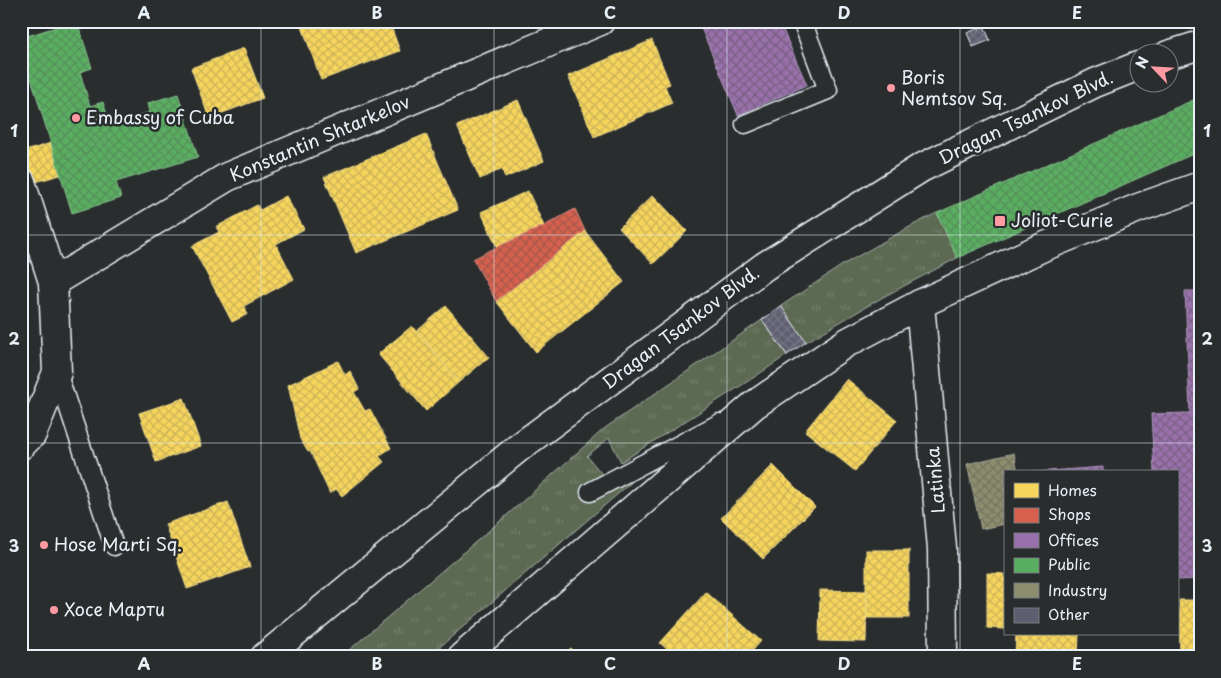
<svg xmlns="http://www.w3.org/2000/svg" width="1221" height="678" viewBox="0 0 1221 678" font-family="'Playpen Sans',sans-serif">
  <style>
    .grass { fill: url(#grass-tufts); stroke: #a2aea5 }
    .homes { fill: url(#homes-cross-hatch); stroke: #f2dd8b }
    .shops { fill: url(#shops-cross-hatch); stroke: #db8c80 }
    .offices { fill: url(#offices-cross-hatch); stroke: #b197c2 }
    .public { fill: url(#public-cross-hatch); stroke: #85c28e }
    .industry { fill: url(#industry-cross-hatch); stroke: #a8aa97 }
    .building { fill: url(#building-cross-hatch); stroke: #e8f1f8 }
    .lines { fill: none; stroke-linecap: round; stroke-linejoin: round }
    .lane-casing { stroke: #e8f1f8; stroke-width: 21 }
    .street-casing { stroke: #e8f1f8; stroke-width: 31 }
    .secondary-casing { stroke: #e8f1f8; stroke-width: 31 }
    .lane { stroke: #2a2d2e; stroke-width: 18 }
    .street { stroke: #2a2d2e; stroke-width: 28 }
    .secondary { stroke: #2a2d2e; stroke-width: 28 }
    .grid { fill: none; stroke: #e8f1f8; stroke-width: 1; stroke-opacity: 0.55 }
    .poi-dot { fill: #ff9aa2; stroke: #2a2d2e; stroke-width: 2 }
    .labels { text-anchor: middle; stroke-width: 5; stroke-linejoin: round; paint-order: stroke }
    .poi-label { font-size: 18px; fill: #e8f1f8; stroke: #2a2d2e; text-anchor: start }
    .street-label { font-size: 18px; fill: #e8f1f8; stroke: #2a2d2e }
    .neatline { fill: none; stroke: #e8f1f8; stroke-width: 2 }
    .grid-label { font-size: 16px; text-anchor: middle; font-weight: bold; fill: #e8f1f8 }
  </style>
  <defs>
    <pattern id="grass-tufts" width="24" height="20" patternUnits="userSpaceOnUse" patternTransform="scale(1.25)"><rect width="24" height="20" fill="#5b6a52"/><path d="M3 7l-1-3M5 7V3M7 7l1-3M15 17l-1-3M17 17v-4M19 17l1-3" fill="none" stroke="#73806c"/></pattern>
    <pattern id="homes-cross-hatch" width="8" height="8" patternUnits="userSpaceOnUse" patternTransform="scale(1.25)"><rect width="8" height="8" fill="#f6d55c"/><path d="M0 0l8 8M0 8l8-8" fill="none" stroke="#cab258"/></pattern>
    <pattern id="shops-cross-hatch" width="8" height="8" patternUnits="userSpaceOnUse" patternTransform="scale(1.25)"><rect width="8" height="8" fill="#d6604d"/><path d="M0 0l8 8M0 8l8-8" fill="none" stroke="#a4584c"/></pattern>
    <pattern id="offices-cross-hatch" width="8" height="8" patternUnits="userSpaceOnUse" patternTransform="scale(1.25)"><rect width="8" height="8" fill="#9970ab"/><path d="M0 0l8 8M0 8l8-8" fill="none" stroke="#786084"/></pattern>
    <pattern id="public-cross-hatch" width="8" height="8" patternUnits="userSpaceOnUse" patternTransform="scale(1.25)"><rect width="8" height="8" fill="#5aae61"/><path d="M0 0l8 8M0 8l8-8" fill="none" stroke="#548f5a"/></pattern>
    <pattern id="industry-cross-hatch" width="8" height="8" patternUnits="userSpaceOnUse" patternTransform="scale(1.25)"><rect width="8" height="8" fill="#8c8c6e"/><path d="M0 0l8 8M0 8l8-8" fill="none" stroke="#747461"/></pattern>
    <pattern id="building-cross-hatch" width="8" height="8" patternUnits="userSpaceOnUse" patternTransform="scale(1.25)"><rect width="8" height="8" fill="#5f5e70"/><path d="M0 0l8 8M0 8l8-8" fill="none" stroke="#767685"/></pattern>
  </defs>
  <rect width="100%" height="100%" fill="#2a2d2e"/>
  <filter id="ink" filterUnits="userSpaceOnUse"><feTurbulence type="fractalNoise" baseFrequency=".02" numOctaves="2"/><feDisplacementMap in="SourceGraphic" scale="10" xChannelSelector="R" yChannelSelector="G"/><feConvolveMatrix kernelMatrix="1 2 1 2 8 2 1 2 1" color-interpolation-filters="sRGB"/></filter>
  <g filter="url(#ink)">
    <g class="grass">
      <polygon points="937,213 957,258 883,297 806,342 781,306 844,264 913,225"/>
      <polygon points="762,320 787,355 753,378 621,462 609,438 587,456 615,490 640,475 428,657 341,657 506,516 605,428"/>
    </g>
    <g class="homes">
      <polygon points="300,21 389,21 400,51 321,80"/>
      <polygon points="652,40 670,84 665,86 672,103 594,137 568,76"/>
      <polygon points="244,48 263,98 209,118 191,68"/>
      <polygon points="518,100 544,161 505,178 502,169 480,179 457,126"/>
      <polygon points="426,134 458,210 356,253 324,177"/>
      <polygon points="51,143 60,175 32,183 22,152"/>
      <polygon points="528,191 544,226 497,247 481,212"/>
      <polygon points="653,195 687,231 653,264 619,228"/>
      <polygon points="286,196 304,229 276,244 294,279 244,306 248,314 232,322 192,246 219,232 216,227 257,205 260,210"/>
      <polygon points="585,231 624,282 536,352 496,301"/>
      <polygon points="446,306 489,357 459,382 417,331"/>
      <polygon points="412,326 459,382 426,411 378,354"/>
      <polygon points="338,361 345,375 350,371 359,389 354,392 365,411 370,409 391,448 379,456 384,462 342,496 336,489 330,494 310,451 308,452 300,439 288,385"/>
      <polygon points="847,379 897,420 855,471 805,431"/>
      <polygon points="184,398 201,446 156,462 139,413"/>
      <polygon points="773,465 815,507 763,559 721,518"/>
      <polygon points="228,502 250,567 187,589 165,524"/>
      <rect x="866" y="550" width="43" height="68"/>
      <polygon points="987,573 1005,574 1005,629 987,628"/>
      <polygon points="820,590 867,591 866,642 819,641"/>
      <polygon points="706,592 761,641 747,657 676,657 660,643"/>
      <polygon points="1179,600 1200,600 1200,657 1180,657"/>
      <polygon points="1016,634 1079,634 1078,657 1015,657"/>
      <polygon points="571,648 579,657 561,657"/>
    </g>
    <polygon class="shops" points="575,209 585,231 496,301 473,259 497,247 544,226"/>
    <g class="offices">
      <polygon points="698,21 779,21 807,85 738,115"/>
      <polygon points="1185,291 1200,291 1200,579 1177,580 1177,472 1154,472 1151,414 1190,413"/>
      <polygon points="1103,467 1103,472 1035,472"/>
    </g>
    <g class="public">
      <polygon points="75,21 77,21 92,68 80,72 90,106 103,102 110,124 150,112 148,103 178,94 198,157 116,182 121,198 72,213 21,45 21,38"/>
      <polygon points="1200,97 1200,151 957,258 937,213"/>
    </g>
    <polygon class="industry" points="1014,453 1018,472 1005,472 1005,524 981,529 967,464"/>
    <g class="building">
      <polygon points="984,26 990,40 973,47 967,33"/>
      <polygon points="781,306 806,342 787,355 762,320"/>
    </g>
    <g class="lines">
      <g class="lane-casing">
        <g id="lane">
          <polyline points="745,124 828,90 802,21"/>
          <polyline points="57,372 114,546"/>
          <polyline points="590,492 720,423"/>
        </g>
      </g>
      <g class="street-casing">
        <g id="street">
          <polyline points="21,182 53,282 57,372 32,434 21,445"/>
          <polyline points="53,282 227,177 600,21"/>
          <polyline points="920,304 942,548 943,657"/>
          <polyline points="462,657 754,405 846,343 920,304 1043,247 1138,208 1200,186"/>
        </g>
      </g>
      <g class="secondary-casing">
        <g id="secondary">
          <polyline points="1168,55 1200,45"/>
          <polyline points="265,657 517,449 765,266 921,168 1095,83 1138,66"/>
        </g>
      </g>
      <use href="#lane" class="lane"/>
      <use href="#street" class="street"/>
      <use href="#secondary" class="secondary"/>
    </g>
  </g>
  <path class="grid" d="M261 21V657M494 21V657M727 21V657M960 21V657M21 235H1200M21 443H1200"/>
  <g class="poi-dot">
    <circle cx="891" cy="88" r="5"/>
    <circle cx="76" cy="118" r="5"/>
    <rect x="994" y="215" width="12" height="12" rx="2.5"/>
    <circle cx="44" cy="545" r="5"/>
    <circle cx="54" cy="610" r="5"/>
  </g>
  <g class="labels">
    <g class="poi-label">
      <text x="901" y="84">Boris<tspan x="901" dy="21">Nemtsov Sq.</tspan></text>
      <text x="86" y="124">Embassy of Cuba</text>
      <text x="1011" y="227">Joliot-Curie</text>
      <text x="54" y="551">Hose Marti Sq.</text>
      <text x="64" y="616">Хосе Марти</text>
    </g>
    <g class="street-label">
      <text transform="translate(1026 118) rotate(-26)" y="6">Dragan Tsankov Blvd.</text>
      <text transform="translate(320 139) rotate(-23)" y="6">Konstantin Shtarkelov</text>
      <text transform="translate(681 328) rotate(-37)" y="6">Dragan Tsankov Blvd.</text>
      <text transform="translate(936 480) rotate(-95)" y="6">Latinka</text>
    </g>
  </g>
  <rect width="1221" height="678" fill="none" stroke="#2a2d2e" stroke-width="55"/>
  <rect x="1004" y="470" width="175" height="165" fill="#2a2d2e" stroke="#767b7f"/>
  <rect x="1014" y="483" width="25" height="15" fill="#f6d55c" stroke="#767b7f"/>
  <text x="1048" y="496" font-size="15" fill="#e8f1f8">Homes</text>
  <rect x="1014" y="508" width="25" height="15" fill="#d6604d" stroke="#767b7f"/>
  <text x="1048" y="520" font-size="15" fill="#e8f1f8">Shops</text>
  <rect x="1014" y="533" width="25" height="15" fill="#9970ab" stroke="#767b7f"/>
  <text x="1048" y="546" font-size="15" fill="#e8f1f8">Offices</text>
  <rect x="1014" y="558" width="25" height="15" fill="#5aae61" stroke="#767b7f"/>
  <text x="1048" y="570" font-size="15" fill="#e8f1f8">Public</text>
  <rect x="1014" y="583" width="25" height="15" fill="#8c8c6e" stroke="#767b7f"/>
  <text x="1048" y="596" font-size="15" fill="#e8f1f8">Industry</text>
  <rect x="1014" y="608" width="25" height="15" fill="#5f5e70" stroke="#767b7f"/>
  <text x="1048" y="620" font-size="15" fill="#e8f1f8">Other</text>
  <g transform="translate(1154 68) rotate(295)"><circle r="24" fill="#2a2d2e" stroke="#767b7f"/>
  <path d="M0-4L9 19L0 12L-9 19Z" fill="#ff9aa2"/>
  <text y="-8" font-size="14" font-weight="bold" text-anchor="middle" fill="#e8f1f8">N</text>
  </g>
  <rect x="28" y="28" width="1166" height="622" class="neatline"/>
  <g class="grid-label">
    <text x="144" y="19">A</text>
    <text x="377" y="19">B</text>
    <text x="610" y="19">C</text>
    <text x="844" y="19">D</text>
    <text x="1077" y="19">E</text>
    <text x="14" y="137">1</text>
    <text x="1207" y="137">1</text>
    <text x="14" y="345">2</text>
    <text x="1207" y="345">2</text>
    <text x="14" y="552">3</text>
    <text x="1207" y="552">3</text>
    <text x="144" y="670">A</text>
    <text x="377" y="670">B</text>
    <text x="610" y="670">C</text>
    <text x="844" y="670">D</text>
    <text x="1077" y="670">E</text>
  </g>
</svg>
